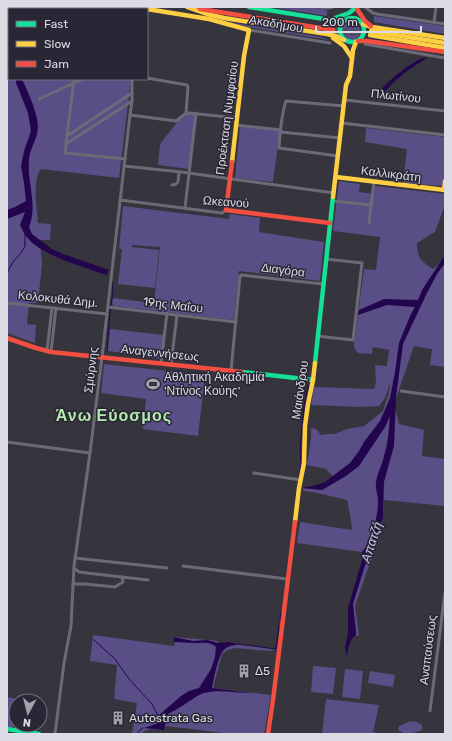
<svg xmlns="http://www.w3.org/2000/svg" width="452" height="741" viewBox="0 0 452 741" font-family="Rubik,sans-serif">
  <style>
    .green { fill: #594e86 }
    .water { fill: #23054d }
    .lines { fill: none; stroke-linecap: round; stroke-linejoin: round }
    .stream { stroke: #23054d; stroke-width: 1 }
    .highway-tunnel { stroke: #4f4d55; stroke-width: 6; stroke-dasharray: 6 3; stroke-linecap: butt }
    .street { stroke: #6c6a77; stroke-width: 3 }
    .fast { stroke: #16e098; stroke-width: 4.5 }
    .slow { stroke: #ffcf43; stroke-width: 4.5 }
    .jam { stroke: #f24e42; stroke-width: 4.5 }
    .labels { text-anchor: middle; stroke-width: 3; stroke-linejoin: round; paint-order: stroke }
    .street-label { font-size: 12px; fill: #dddce5; stroke: #292735 }
    .poi-label { font-size: 12px; fill: #dddce5; stroke: #292735; text-anchor: start }
    .water-label { font-size: 13px; font-style: italic; fill: #cbc5f2; stroke: #292735 }
    .district-label { font-size: 16px; font-weight: bold; letter-spacing: 1px; fill: #b2e9ac; stroke: #292735 }
  </style>
  <rect width="100%" height="100%" fill="#36343c"/>
  <g class="green">
    <polygon points="266,7 310,7 327,10 327,16 284,9"/>
    <polygon points="374,16 445,26 445,34 374,22"/>
    <polygon points="222,21 322,37 329,40 254,28"/>
    <circle cx="351" cy="31" r="9"/>
    <path d="M7 62H9V79H131L119 178 41 169C32 179 37 210 38 223L51 224 50 240H40L42 264 38 303H29L27 324 36 325 35 343 7 333Z"/>
    <polygon points="188,114 196,115 189,169 158,165 160,144 178,121"/>
    <polygon points="240,126 280,131 273,182 235,178"/>
    <polygon points="366,128 445,137 445,167 443,186 403,183 407,149 365,142"/>
    <path d="M339 181 360 184 359 192 374 194 375 186 445 194V205L435 232 417 243C417 258 421 261 433 269L443 261 445 255V367L430 365 432 349 414 346 394 404 399 424 424 430 422 456 445 459V506L384 500 383 518 377 542 355 606 359 636 353 635 349 607 362 560V552L297 543 300 522 352 530 351 520 347 500 313 492 304 491 302 488 322 489 350 463 333 476 326 469 307 465 311 438V422V428L316 429 321 435 328 434H335L347 429 364 426 383 411 388 396 391 382 385 398 379 406 359 407 311 405 314 387 374 389 376 383 375 365 387 366 389 350 373 347 372 354C362 353 355 356 354 344L364 269 376 270 380 237 333 231Z"/>
    <polygon points="123,206 229,219 230,214 260,218 259,232 324,242 320,281 239,271 234,320 114,306 112,304 113,298 154,303 160,247 132,245 132,247 159,250 155,288 118,284 122,249 119,249"/>
    <polygon points="110,329 165,335 162,359 108,351"/>
    <polygon points="104,364 205,375 198,436 143,429 146,399 101,393"/>
    <path d="M93 635 174 646 176 637 218 641 217 647 225 643 276 649 270 651 235 648 228 650 222 654 214 684V688L271 695 264 734H232L166 726 162 730C155 729 147 728 141 734H132L137 703 114 699 117 665 90 661Z"/>
    <polygon points="313,666 336,668 333,694 311,692"/>
    <polygon points="345,669 363,671 360,699 342,697"/>
    <polygon points="370,671 395,675 393,687 368,683"/>
    <polygon points="7,697 17,699 13,728 7,728"/>
    <polygon points="326,699 379,705 373,732 384,734 322,734"/>
    <path d="M410 721 417 722 422 725V730C413 733 407 736 398 730L399 726Z"/>
  </g>
  <g class="water">
    <path d="M422 58H427C409 69 392 81 380 98H377L376 95C390 79 403 68 422 58Z"/>
    <path d="M16 79H22C28 92 34 105 37 119 41 137 30 145 29 160 27 183 38 205 29 227L32 234 52 249 63 254 109 270 107 275C86 268 39 255 26 236 23 233 22 228 20 225L25 212 7 219V210L15 207 26 201 24 183 21 166 24 151 31 131 28 113 16 83Z"/>
    <path d="M445 255V263L437 274 426 295 403 344 396 397 394 446 384 482 383 518 368 556 353 604 356 631V635C349 639 348 650 347 657L345 648 348 633V608L362 560V552L365 548C372 533 378 519 378 501 378 495 375 488 376 483 377 473 382 466 384 456 388 443 389 430 390 416L385 427 359 466 346 476 322 490 302 488 316 485 325 482 350 463 359 451 364 442 380 421 390 398 395 372 399 343 410 316 415 307 387 305 358 315 359 310 384 299 418 300 422 290Z"/>
    <path d="M174 637 193 641 207 640 218 643 228 642 239 644C235 645 229 646 226 648 218 653 214 679 212 688L251 693C236 693 218 689 204 693 195 696 189 702 182 706 178 709 173 711 168 714L164 730 144 728 156 724 158 721 157 717 181 696 189 691 199 688 211 669 215 657 216 647C210 641 202 643 194 643 187 643 181 642 174 642Z"/>
  </g>
  <g class="lines">
    <g class="stream">
      <polyline points="7,273 13,262 21,253 25,246 25,235"/>
      <polyline points="107,351 110,311 113,292 112,282"/>
      <polyline points="299,477 301,463 300,449 304,406 308,385"/>
      <polyline points="280,620 281,612"/>
      <polyline points="94,640 115,659 129,679 152,704 158,716"/>
      <polyline points="238,644 276,649 279,626"/>
      <polyline points="137,734 140,730 143,728"/>
    </g>
    <polyline class="highway-tunnel" points="333,30 370,35"/>
    <g class="street">
      <polyline points="319,7 328,8 333,7"/>
      <polyline points="365,7 373,13 377,14 445,24"/>
      <polyline points="42,9 42,7"/>
      <polyline points="83,9 83,7"/>
      <polyline points="434,22 436,7"/>
      <polyline points="7,25 9,25"/>
      <polyline points="249,30 330,43"/>
      <polyline points="365,44 445,58"/>
      <polyline points="7,60 9,60"/>
      <polyline points="147,78 187,85 188,87 186,113"/>
      <polyline points="74,79 65,153 125,159"/>
      <polyline points="39,99 83,79"/>
      <polyline points="345,100 445,111"/>
      <polyline points="130,115 176,121 185,114 189,113 237,118"/>
      <polyline points="342,123 445,135"/>
      <polyline points="236,125 281,130"/>
      <polyline points="281,132 340,138"/>
      <polyline points="67,136 132,93"/>
      <polyline points="66,144 132,101"/>
      <path d="M338 156 279 148C280 133 281 116 286 101L344 106"/>
      <polyline points="124,166 181,172 334,193"/>
      <polyline points="172,185 176,184 178,182 179,172"/>
      <polyline points="120,200 222,213 226,210"/>
      <polyline points="333,201 371,205"/>
      <polyline points="185,208 196,113"/>
      <polyline points="369,223 374,182"/>
      <polyline points="7,303 107,314"/>
      <polyline points="108,307 236,322"/>
      <polyline points="317,336 353,340 362,263 326,259"/>
      <polyline points="47,351 52,308"/>
      <polyline points="51,352 56,308"/>
      <polyline points="161,363 167,313"/>
      <polyline points="171,364 177,315"/>
      <polyline points="231,371 240,276 241,275 323,284"/>
      <polyline points="401,391 445,397"/>
      <polyline points="7,442 90,453"/>
      <polyline points="254,473 301,480"/>
      <polyline points="75,558 167,568"/>
      <polyline points="183,566 287,579"/>
      <polyline points="74,568 79,572 87,573 148,580"/>
      <polyline points="73,584 85,584 115,587 123,582 122,577"/>
      <polyline points="430,711 445,592"/>
      <polyline points="55,734 64,663 71,626 74,566 90,453 102,357 130,115 132,101 132,79"/>
    </g>
    <g class="fast">
      <polyline points="131,7 146,9"/>
      <polyline points="249,7 330,20 344,21"/>
      <circle cx="352" cy="30" r="12"/>
      <polyline points="335,18 349,13 354,9"/>
      <polyline points="315,363 333,197"/>
      <polyline points="242,372 313,380"/>
      <polyline points="7,729 39,734"/>
    </g>
    <g class="slow">
      <polyline points="187,7 207,14 224,18 327,34 336,36 344,40"/>
      <polyline points="147,9 209,19 249,30 244,56 232,162"/>
      <polyline points="363,24 372,27 445,38"/>
      <polyline points="371,31 445,43"/>
      <polyline points="370,35 445,48"/>
      <polyline points="333,38 344,46 352,58"/>
      <polyline points="336,177 445,190"/>
      <polyline points="444,190 445,181"/>
      <polyline points="333,197 346,85 350,76 353,50 356,42"/>
      <polyline points="295,522 299,488 304,463 305,426 308,404 313,380 315,363"/>
    </g>
    <g class="jam">
      <polyline points="200,9 333,30"/>
      <polyline points="357,9 365,21 371,26"/>
      <polyline points="358,41 367,41 445,52"/>
      <polyline points="232,162 226,210 330,223"/>
      <polyline points="7,338 36,348 51,352 242,372"/>
      <polyline points="268,734 273,700 295,522"/>
    </g>
  </g>
  <defs>
    <g id="stadium-bare" transform="scale(1.08)"><path d="M0-5a6.5 5 0 1 0 0 10a6.5 5 0 1 0 0-10ZM-3.5-1.8h7v3.6h-7Z" fill="#a3a1aa" stroke="#292735" stroke-width="2.5" paint-order="stroke"/></g>
    <g id="building-bare" transform="scale(1.08)"><path d="M-4-6H4V6H1V3H-1V6H-4ZM-2.5-4.3h1.7v1.8h-1.7ZM.8-4.3h1.7v1.8H.8ZM-2.5-1h1.7V.8h-1.7ZM.8-1h1.7V.8H.8Z" fill="#a3a1aa" stroke="#292735" stroke-width="2.5" paint-order="stroke"/></g>
  </defs>
  <g fill-rule="evenodd">
    <use href="#stadium-bare" x="153" y="384"/>
    <use href="#building-bare" x="244" y="671"/>
    <use href="#building-bare" x="118" y="718"/>
  </g>
  <g class="labels">
    <g class="street-label">
      <text transform="translate(276 24) rotate(10)" y="4">Ακαδήμου</text>
      <text transform="translate(396 96) rotate(6)" y="4">Πλωτίνου</text>
      <text transform="translate(227 118) rotate(-83)" y="4">Προέκταση Νυμφαίου</text>
      <text transform="translate(391 174) rotate(7)" y="4">Καλλικράτη</text>
      <text transform="translate(226 202) rotate(4)" y="4">Ωκεανού</text>
      <text transform="translate(283 270) rotate(7)" y="4">Διαγόρα</text>
      <text transform="translate(58 299) rotate(6)" y="4">Κολοκυθά Δημ.</text>
      <text transform="translate(173 305) rotate(7)" y="4">19ης Μαΐου</text>
      <text transform="translate(160 353) rotate(6)" y="4">Αναγεννήσεως</text>
      <text transform="translate(91 370) rotate(-83)" y="4">Σμύρνης</text>
      <text transform="translate(300 390) rotate(-82)" y="4">Μαιάνδρου</text>
      <text transform="translate(428 650) rotate(-83)" y="4">Αναπαύσεως</text>
    </g>
    <g class="poi-label">
      <text x="164" y="381">Αθλητική Ακαδημία<tspan x="164" dy="14">'Ντίνος Κούης'</tspan></text>
      <text x="255" y="675">Δ5</text>
      <text x="129" y="722">Autostrata Gas</text>
    </g>
    <g class="water-label">
      <text transform="translate(371 542) rotate(-72)" y="5">Απατζή</text>
    </g>
    <g class="district-label">
      <text x="114" y="421">Άνω Εύοσμος</text>
    </g>
  </g>
  <rect width="452" height="741" fill="none" stroke="#dddce5" stroke-width="16"/>
  <rect x="8" y="8" width="140" height="72" fill="#292735" stroke="#716f7b"/>
  <rect x="16" y="21" width="20" height="6" fill="#16e098" stroke="#716f7b"/>
  <text x="44" y="28" font-size="12" fill="#dddce5">Fast</text>
  <rect x="16" y="41" width="20" height="6" fill="#ffcf43" stroke="#716f7b"/>
  <text x="44" y="48" font-size="12" fill="#dddce5">Slow</text>
  <rect x="16" y="61" width="20" height="6" fill="#f24e42" stroke="#716f7b"/>
  <text x="44" y="68" font-size="12" fill="#dddce5">Jam</text>
  <g transform="translate(28 713) rotate(187)"><circle r="19" fill="#292735" stroke="#716f7b"/>
  <path d="M0-3L7 15L0 10L-7 15Z" fill="#a3a1aa"/>
  <text y="-6" font-size="11" font-weight="bold" text-anchor="middle" fill="#dddce5">N</text>
  </g>
  <path d="M316 26v6h105v-6" fill="none" stroke="#dddce5" stroke-width="2"/>
  <text x="322" y="26" font-size="12" fill="#dddce5" stroke="#292735" stroke-width="3" paint-order="stroke">200 m</text>
</svg>
